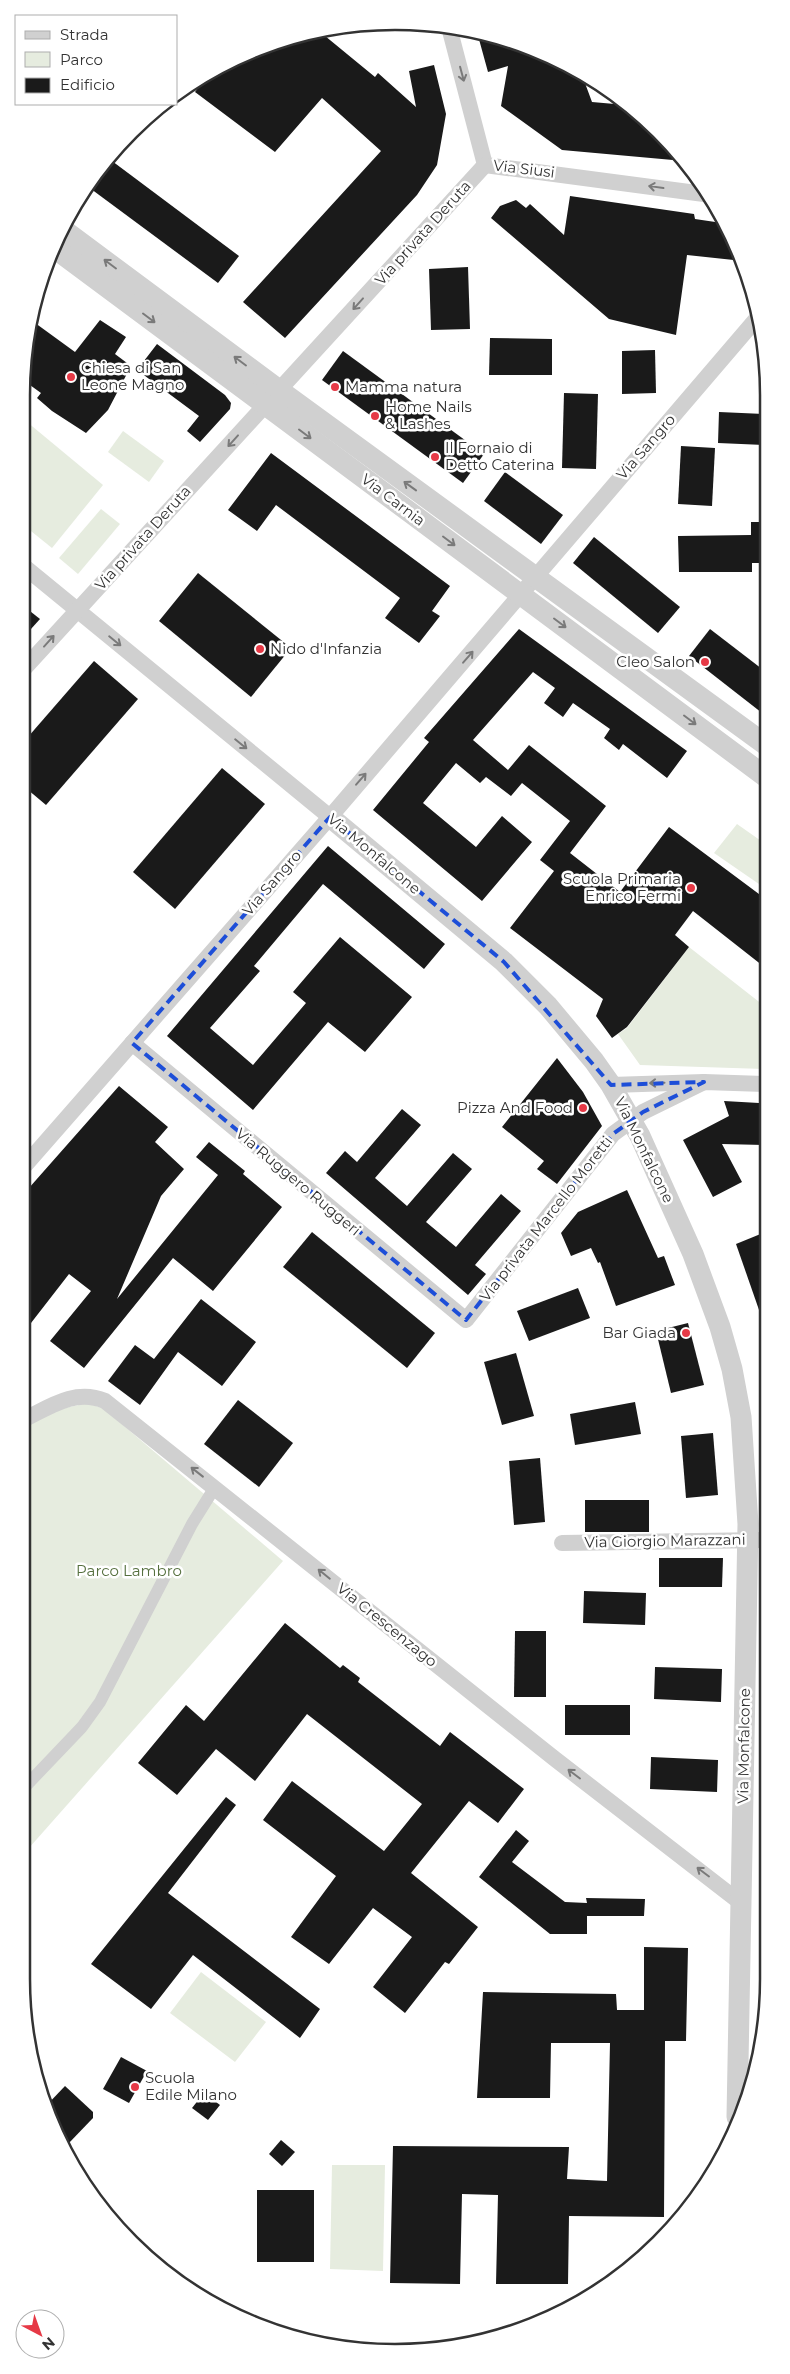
<svg xmlns="http://www.w3.org/2000/svg" width="790" height="2374" viewBox="0 0 790 2374" font-family="Montserrat,sans-serif">
  <style>
    .green { fill: #e6ecdf }
    .building { fill: #1a1a1a }
    .lines { fill: none; stroke-linecap: round; stroke-linejoin: round }
    .pedestrian { stroke: #d0d0d0; stroke-width: 12 }
    .minor { stroke: #d0d0d0; stroke-width: 16 }
    .tertiary { stroke: #d0d0d0; stroke-width: 21 }
    .oneway { stroke: #7a7a7a }
    .marked { fill: none; stroke: #1d4ed8; stroke-width: 4; stroke-dasharray: 10 6; stroke-linejoin: round }
    .poi-dot { fill: #e63946; stroke: #fff; stroke-width: 2 }
    .labels { text-anchor: middle; stroke-width: 5; stroke-linejoin: round; paint-order: stroke }
    .street-label { font-size: 15px; fill: #333; stroke: #fff }
    .poi-label { font-size: 15px; fill: #333; stroke: #fff; text-anchor: start }
    .park-label { font-size: 15px; fill: #56703f; stroke: #fff }
    .rim { fill: none; stroke: #333; stroke-width: 2.5 }
  </style>
  <rect width="100%" height="100%" fill="#fff"/>
  <g class="green">
    <polygon points="21,417 103,485 52,548 21,523"/>
    <polygon points="123,431 164,461 149,482 108,452"/>
    <polygon points="101,509 120,524 78,574 59,558"/>
    <polygon points="737,824 767,845 766,889 714,853"/>
    <polygon points="689,947 767,1008 767,1069 640,1065 618,1034 627,1028"/>
    <polygon points="88,1403 104,1409 283,1561 21,1857 21,1426 37,1414"/>
    <polygon points="767,1941 769,1942 769,1979 763,2021 762,1946"/>
    <polygon points="201,1972 266,2022 235,2062 170,2013"/>
    <polygon points="332,2165 385,2165 383,2271 330,2269"/>
  </g>
  <g class="building">
    <polygon points="319,31 375,77 378,73 416,107 409,71 434,65 446,114 437,165 417,195 285,338 243,302 381,151 322,98 275,152 195,92 212,69 275,41"/>
    <polygon points="477,32 491,34 582,75 592,102 626,105 676,149 684,161 562,150 501,106 508,66 488,72"/>
    <polygon points="108,158 239,256 218,283 87,186"/>
    <polygon points="570,196 694,214 695,219 722,223 740,252 743,261 687,255 676,335 609,319 491,218 500,206 516,200 526,208 530,204 564,235"/>
    <polygon points="468,267 470,329 431,330 429,269"/>
    <polygon points="31,320 75,352 100,320 126,337 115,354 131,366 108,410 86,433 52,411 37,398 41,393 23,380"/>
    <polygon points="490,338 552,339 552,375 489,375"/>
    <polygon points="157,344 225,395 231,403 230,409 200,442 187,431 199,416 137,370"/>
    <polygon points="655,350 656,393 622,394 622,351"/>
    <polygon points="343,351 484,454 463,483 322,380"/>
    <polygon points="564,393 598,394 596,469 562,468"/>
    <polygon points="719,412 766,414 766,445 718,443"/>
    <polygon points="681,446 715,448 712,506 678,504"/>
    <polygon points="271,453 450,586 432,611 440,616 419,643 385,618 400,598 276,505 257,531 228,510"/>
    <polygon points="505,472 563,515 541,544 484,501"/>
    <polygon points="751,522 766,522 766,563 752,563 752,572 679,572 678,536 751,535"/>
    <polygon points="594,537 680,607 658,633 573,563"/>
    <polygon points="198,573 291,648 251,697 159,621"/>
    <polygon points="21,604 40,619 21,640"/>
    <polygon points="519,629 687,751 667,778 623,744 619,750 604,738 610,729 573,703 563,717 544,703 555,688 533,672 473,740 508,770 529,745 606,806 570,853 620,892 669,827 767,900 767,969 693,911 675,935 689,947 627,1027 612,1038 596,1016 603,999 510,928 554,871 540,860 570,821 522,783 511,796 486,777 480,783 456,763 423,803 476,847 502,816 532,842 482,901 373,810 429,742 424,738"/>
    <polygon points="710,629 766,672 766,716 689,656"/>
    <polygon points="94,661 138,699 46,805 21,784 21,745"/>
    <polygon points="222,768 265,804 175,909 133,872"/>
    <polygon points="328,846 445,944 424,969 323,884 254,966 260,971 210,1028 253,1065 306,1003 293,992 340,937 412,997 365,1052 328,1022 253,1110 167,1036"/>
    <polygon points="557,1058 583,1092 602,1126 557,1184 537,1169 544,1161 502,1127"/>
    <polygon points="119,1086 168,1127 155,1142 184,1169 161,1196 117,1299 218,1175 196,1157 209,1142 245,1171 243,1174 282,1207 213,1291 173,1258 84,1368 50,1341 91,1291 69,1274 31,1323 21,1315 21,1197"/>
    <polygon points="724,1101 759,1103 759,1117 767,1117 767,1145 722,1144 742,1182 713,1197 683,1140 729,1116"/>
    <polygon points="402,1109 421,1125 375,1178 407,1206 453,1153 472,1169 426,1222 456,1247 501,1194 521,1211 475,1265 486,1274 468,1295 326,1173 345,1151 357,1162"/>
    <polygon points="627,1190 658,1258 664,1256 675,1285 616,1306 600,1262 598,1263 591,1248 571,1256 561,1233 578,1212"/>
    <polygon points="312,1232 435,1333 407,1368 283,1267"/>
    <polygon points="763,1233 767,1245 767,1327 765,1327 736,1244"/>
    <polygon points="578,1288 590,1318 529,1341 517,1311"/>
    <polygon points="201,1299 256,1342 222,1386 178,1352 140,1405 108,1381 135,1345 154,1359"/>
    <polygon points="688,1323 704,1385 671,1393 656,1331"/>
    <polygon points="516,1353 534,1416 502,1425 484,1362"/>
    <polygon points="238,1400 293,1443 259,1487 204,1444"/>
    <polygon points="635,1402 641,1434 575,1445 570,1414"/>
    <polygon points="713,1433 718,1495 686,1498 681,1436"/>
    <polygon points="540,1458 545,1522 514,1525 509,1461"/>
    <rect x="585" y="1500" width="64" height="32"/>
    <polygon points="659,1558 723,1558 722,1587 659,1587"/>
    <polygon points="584,1591 646,1593 645,1625 583,1623"/>
    <polygon points="285,1623 340,1668 343,1665 360,1678 358,1682 440,1746 450,1732 524,1789 498,1823 469,1801 411,1873 478,1927 449,1964 445,1962 405,2013 373,1987 412,1937 373,1908 329,1964 291,1937 336,1876 263,1820 292,1781 384,1851 422,1804 307,1714 255,1781 216,1749 177,1795 138,1763 186,1705 204,1721"/>
    <polygon points="515,1631 546,1631 546,1697 514,1697"/>
    <polygon points="655,1667 722,1669 721,1702 654,1699"/>
    <rect x="565" y="1705" width="65" height="30"/>
    <polygon points="651,1757 718,1760 717,1792 650,1789"/>
    <polygon points="226,1797 236,1805 168,1893 320,2009 300,2038 193,1955 151,2009 91,1964"/>
    <polygon points="516,1830 529,1841 512,1862 565,1902 587,1903 586,1898 645,1899 644,1916 587,1916 587,1934 550,1934 479,1877"/>
    <polygon points="644,1947 688,1948 686,2041 665,2041 664,2217 569,2216 568,2284 496,2284 498,2195 462,2194 460,2284 390,2283 393,2146 569,2147 567,2179 607,2181 610,2043 551,2043 550,2098 477,2098 483,1992 616,1994 617,2010 644,2010"/>
    <polygon points="121,2057 147,2071 129,2103 103,2089"/>
    <polygon points="65,2086 93,2112 93,2118 68,2144 57,2133 50,2122 45,2107"/>
    <polygon points="204,2093 220,2105 208,2120 192,2108"/>
    <polygon points="281,2140 295,2152 282,2166 269,2154"/>
    <rect x="257" y="2190" width="57" height="72"/>
  </g>
  <g class="lines">
    <polyline class="pedestrian" points="21,1791 82,1727 100,1702 192,1524 215,1487"/>
    <g class="minor">
      <polyline points="449,27 485,165"/>
      <polyline points="485,165 704,194"/>
      <polyline points="21,564 330,817"/>
      <polyline points="21,672 485,165"/>
      <polyline points="132,1043 466,1320 613,1134 643,1112 704,1082"/>
      <polyline points="611,1085 704,1082 767,1084"/>
      <polyline points="21,1170 330,817 758,317"/>
      <path d="M21 1421C48 1408 74 1388 105 1401L555 1759 741 1903"/>
      <polyline points="562,1543 768,1540"/>
    </g>
    <g class="tertiary">
      <polyline points="61,228 279,390 766,745"/>
      <polyline points="53,247 766,777"/>
      <polyline points="330,817 504,962 548,1006 594,1061 611,1085 640,1136 693,1254 720,1327 732,1369 741,1417 748,1524 737,2117"/>
    </g>
  </g>
  <defs><path id="oneway-shaft" d="M-6 0H5M1.5-3L5.5 0L1.5 3" fill="none" stroke-width="1.6" stroke-linecap="round" stroke-linejoin="round" transform="scale(1.25)"/></defs>
  <g class="oneway">
    <use href="#oneway-shaft" transform="translate(462 74) rotate(75)"/>
    <use href="#oneway-shaft" transform="translate(656 187) rotate(-172)"/>
    <use href="#oneway-shaft" transform="translate(110 264) rotate(-143)"/>
    <use href="#oneway-shaft" transform="translate(358 304) rotate(132)"/>
    <use href="#oneway-shaft" transform="translate(149 318) rotate(37)"/>
    <use href="#oneway-shaft" transform="translate(240 361) rotate(-143)"/>
    <use href="#oneway-shaft" transform="translate(305 434) rotate(37)"/>
    <use href="#oneway-shaft" transform="translate(233 441) rotate(132)"/>
    <use href="#oneway-shaft" transform="translate(410 486) rotate(-144)"/>
    <use href="#oneway-shaft" transform="translate(449 541) rotate(37)"/>
    <use href="#oneway-shaft" transform="translate(560 623) rotate(37)"/>
    <use href="#oneway-shaft" transform="translate(49 641) rotate(-48)"/>
    <use href="#oneway-shaft" transform="translate(115 641) rotate(39)"/>
    <use href="#oneway-shaft" transform="translate(468 657) rotate(-49)"/>
    <use href="#oneway-shaft" transform="translate(690 720) rotate(37)"/>
    <use href="#oneway-shaft" transform="translate(241 744) rotate(39)"/>
    <use href="#oneway-shaft" transform="translate(361 779) rotate(-49)"/>
    <use href="#oneway-shaft" transform="translate(657 1083) rotate(179)"/>
    <use href="#oneway-shaft" transform="translate(197 1472) rotate(-142)"/>
    <use href="#oneway-shaft" transform="translate(324 1574) rotate(-141)"/>
    <use href="#oneway-shaft" transform="translate(574 1774) rotate(-143)"/>
    <use href="#oneway-shaft" transform="translate(703 1872) rotate(-143)"/>
  </g>
  <path class="marked" d="M330 817 504 962 611 1085 704 1082 643 1112 613 1134 466 1320 132 1043Z"/>
  <g class="poi-dot">
    <circle cx="71" cy="377" r="5"/>
    <circle cx="335" cy="387" r="5"/>
    <circle cx="375" cy="416" r="5"/>
    <circle cx="435" cy="457" r="5"/>
    <circle cx="260" cy="649" r="5"/>
    <circle cx="705" cy="662" r="5"/>
    <circle cx="691" cy="888" r="5"/>
    <circle cx="583" cy="1108" r="5"/>
    <circle cx="686" cy="1333" r="5"/>
    <circle cx="135" cy="2087" r="5"/>
  </g>
  <g class="labels">
    <g class="street-label">
      <text transform="translate(524 169) rotate(7)" y="5">Via Siusi</text>
      <text transform="translate(423 233) rotate(-48)" y="5">Via privata Deruta</text>
      <text transform="translate(646 447) rotate(-49)" y="5">Via Sangro</text>
      <text transform="translate(393 500) rotate(37)" y="5">Via Carnia</text>
      <text transform="translate(143 538) rotate(-48)" y="5">Via privata Deruta</text>
      <text transform="translate(374 854) rotate(40)" y="5">Via Monfalcone</text>
      <text transform="translate(272 883) rotate(-49)" y="5">Via Sangro</text>
      <text transform="translate(644 1150) rotate(64)" y="5">Via Monfalcone</text>
      <text transform="translate(298 1182) rotate(40)" y="5">Via Ruggero Ruggeri</text>
      <text transform="translate(546 1219) rotate(-52)" y="5">Via privata Marcello Moretti</text>
      <text transform="translate(665 1541) rotate(-1)" y="5">Via Giorgio Marazzani</text>
      <text transform="translate(387 1625) rotate(39)" y="5">Via Crescenzago</text>
      <text transform="translate(744 1746) rotate(-89)" y="5">Via Monfalcone</text>
    </g>
    <g class="poi-label">
      <text x="81" y="373">Chiesa di San<tspan x="81" dy="17">Leone Magno</tspan></text>
      <text x="345" y="392">Mamma natura</text>
      <text x="385" y="412">Home Nails<tspan x="385" dy="17">&amp; Lashes</tspan></text>
      <text x="445" y="453">Il Fornaio di<tspan x="445" dy="17">Detto Caterina</tspan></text>
      <text x="270" y="654">Nido d'Infanzia</text>
      <text x="695" y="667" text-anchor="end">Cleo Salon</text>
      <text x="681" y="884" text-anchor="end">Scuola Primaria<tspan x="681" dy="17">Enrico Fermi</tspan></text>
      <text x="573" y="1113" text-anchor="end">Pizza And Food</text>
      <text x="676" y="1338" text-anchor="end">Bar Giada</text>
      <text x="145" y="2083">Scuola<tspan x="145" dy="17">Edile Milano</tspan></text>
    </g>
    <g class="park-label">
      <text x="129" y="1576">Parco Lambro</text>
    </g>
  </g>
  <path d="M0 0H790V2374H0ZM395 30H395A365 365 0 0 1 760 395V1979A365 365 0 0 1 395 2344H395A365 365 0 0 1 30 1979V395A365 365 0 0 1 395 30Z" fill="#fff" fill-rule="evenodd"/>
  <path class="rim" d="M395 30H395A365 365 0 0 1 760 395V1979A365 365 0 0 1 395 2344H395A365 365 0 0 1 30 1979V395A365 365 0 0 1 395 30Z"/>
  <rect x="15" y="15" width="162" height="90" fill="#ffffff" stroke="#adadad"/>
  <rect x="25" y="31" width="25" height="8" fill="#d0d0d0" stroke="#adadad"/>
  <text x="60" y="40" font-size="15" fill="#333333">Strada</text>
  <rect x="25" y="52" width="25" height="15" fill="#e6ecdf" stroke="#adadad"/>
  <text x="60" y="65" font-size="15" fill="#333333">Parco</text>
  <rect x="25" y="78" width="25" height="15" fill="#1a1a1a" stroke="#adadad"/>
  <text x="60" y="90" font-size="15" fill="#333333">Edificio</text>
  <g transform="translate(40 2334) rotate(139)"><circle r="24" fill="#ffffff" stroke="#adadad"/>
  <path d="M0-4L9 19L0 12L-9 19Z" fill="#e63946"/>
  <text y="-8" font-size="14" font-weight="bold" text-anchor="middle" fill="#333333">N</text>
  </g>
</svg>
